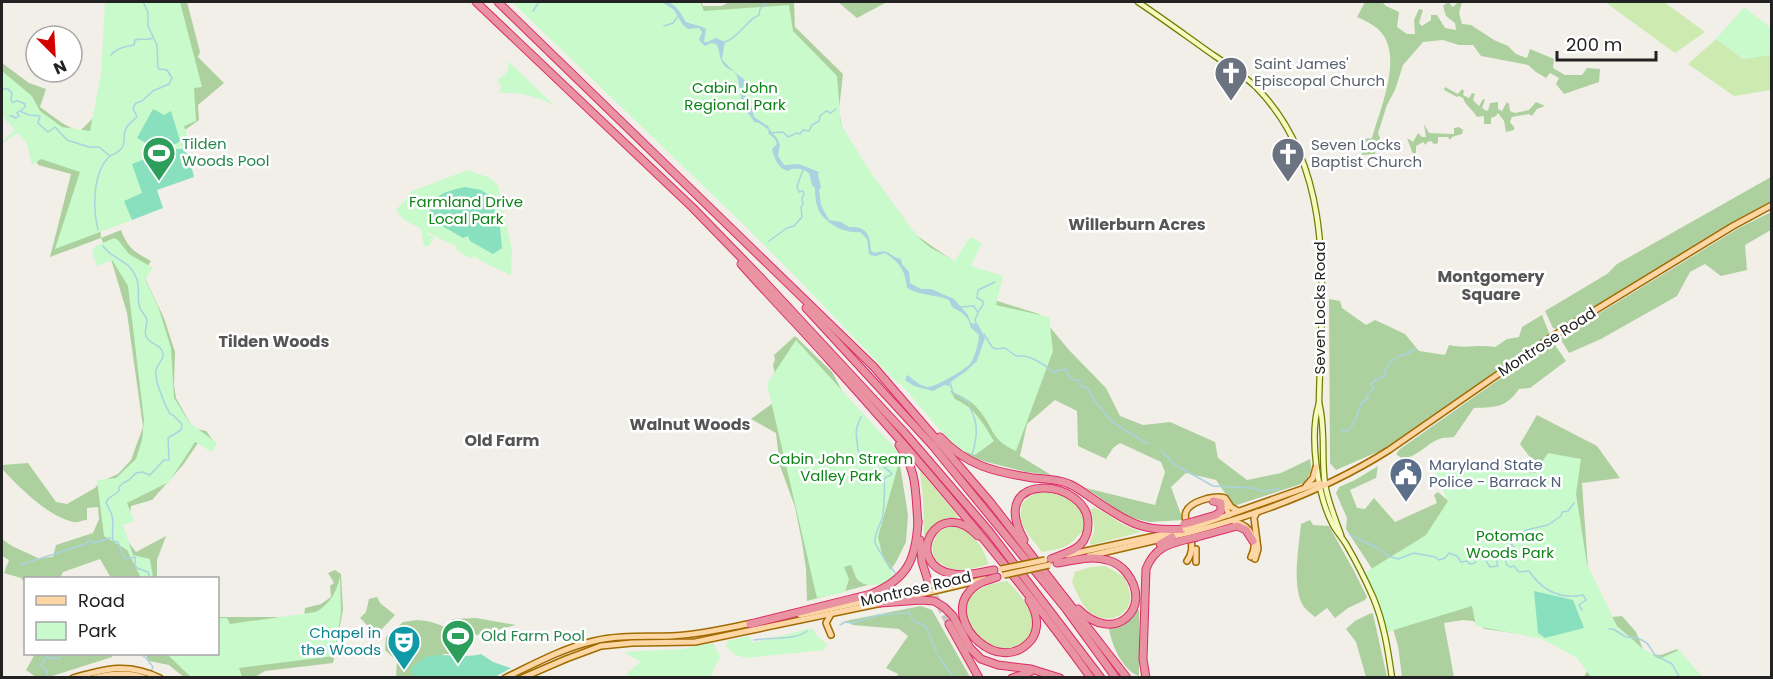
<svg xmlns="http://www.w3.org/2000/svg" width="1773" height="679" viewBox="0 0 1773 679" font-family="Poppins,sans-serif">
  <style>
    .grass { fill: #cdebb0 }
    .forest { fill: #add19e }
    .park { fill: #c8facc }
    .pitch { fill: #88e0be }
    .water { fill: #aad3df }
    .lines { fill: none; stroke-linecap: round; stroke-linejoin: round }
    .stream { stroke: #aad3df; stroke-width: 1.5 }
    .motorway-tunnel { stroke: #c8c6c1; stroke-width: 7; stroke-dasharray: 7 3.5; stroke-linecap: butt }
    .secondary-casing { stroke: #707d05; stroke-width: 7 }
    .primary-casing { stroke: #a06b00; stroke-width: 8 }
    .motorway-casing { stroke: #dc2a67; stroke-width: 9 }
    .secondary { stroke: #f7fabf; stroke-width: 4.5 }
    .primary { stroke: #fcd6a4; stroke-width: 5 }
    .motorway { stroke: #e892a2; stroke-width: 7 }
    .primary-bridge-casing { stroke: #a06b00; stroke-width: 8; stroke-linecap: butt }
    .motorway-bridge-casing { stroke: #dc2a67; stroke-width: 9; stroke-linecap: butt }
    .primary-bridge { stroke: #fcd6a4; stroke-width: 5 }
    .motorway-bridge { stroke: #e892a2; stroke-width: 7 }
    .labels { text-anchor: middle; stroke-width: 5; stroke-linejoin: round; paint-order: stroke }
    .worship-label { font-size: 15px; fill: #5b616d; stroke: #fff; text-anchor: start }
    .park-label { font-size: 15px; fill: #0c8416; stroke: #fff }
    .leisure-label { font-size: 15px; fill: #27864d; stroke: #fff; text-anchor: start }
    .street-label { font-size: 15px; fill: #222; stroke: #fff }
    .service-label { font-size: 15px; fill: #4e5e75; stroke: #fff; text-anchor: start }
    .culture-label { font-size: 15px; fill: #0d838f; stroke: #fff; text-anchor: end }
    .neighbourhood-label { font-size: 16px; font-weight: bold; fill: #555; stroke: #fff }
  </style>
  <rect width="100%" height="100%" fill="#f2efe9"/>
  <g class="grass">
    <polygon points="1605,2 1664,2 1705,32 1675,53"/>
    <polygon points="1716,39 1743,59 1771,54 1771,90 1734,96 1688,64"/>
    <path d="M920 471 958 516 957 518C941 517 933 525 924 537L923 499Z"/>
    <path d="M1038 492C1055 492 1084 500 1086 521 1087 525 1085 528 1085 531 1078 534 1078 537 1073 541 1065 549 1053 550 1042 552L1027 533 1020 520 1022 504 1029 497Z"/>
    <path d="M1095 507 1124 525 1141 532 1091 545 1090 541C1097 530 1094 521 1090 510Z"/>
    <path d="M951 526 966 530 981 546 989 564C966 571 954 575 934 559L932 545 938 532Z"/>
    <path d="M1105 566C1111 569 1120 573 1125 579 1126 580 1128 585 1128 587 1138 613 1111 626 1092 614 1082 607 1077 593 1072 582L1075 572 1090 567Z"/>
    <path d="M1007 581C1021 594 1044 622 1027 641 1021 646 1012 650 1006 655L982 646C978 637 971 628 968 619 960 592 986 584 1007 581Z"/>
  </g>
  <g class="forest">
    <path d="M105 2H187L200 52 198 57 224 83 198 105 199 120 182 132 99 210 101 238 121 230C128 249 135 252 151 261L143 274 164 318 175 352 174 385 176 398 193 428 206 431 216 444 198 443 183 465 152 500 131 506 129 519 120 526 126 539 136 552 166 536 157 560V578H111L100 559 63 572 60 578H26L25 583 21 578 4 573 9 560 2 556V539L12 546 38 558 53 557 56 545 93 533 99 519 98 507 87 508V520C83 520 78 523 74 522 48 517 19 487 2 469V465L28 463 56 502 67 504 95 488 100 482 118 474 131 460 143 427 127 313 111 259 101 238 50 257 71 174 38 165 30 146 2 112V63L29 83 46 89 40 107 62 123 79 132 96 115 105 59Z"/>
    <path d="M516 2H701L703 6H722L729 2H794L795 27 843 74 839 109 843 135 913 233 955 262 994 300 1039 314 1069 350 1106 388 1120 416 1143 425 1170 422 1215 442 1218 458 1247 480 1281 473 1310 459C1312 470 1311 474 1304 483L1234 506 1216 480 1186 473 1171 487 1183 520 1150 522 1127 517 1086 488 1155 505 1165 472 1161 462 1120 443 1113 448 1106 459 1078 446 1077 411 1055 400 1027 424 1020 456 1051 475 1026 472 983 461 966 455 922 404 908 377Z"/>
    <polygon points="838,2 887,2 857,18"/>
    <path d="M1365 2H1382L1386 6 1399 12 1397 27 1407 34H1415L1414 20 1419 9 1423 10 1419 23 1422 26 1431 20V15H1437L1445 28 1456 30 1455 23 1446 16 1443 6 1448 2 1453 7 1458 2H1462L1459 13 1462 24 1471 25 1494 40 1508 46 1516 54 1527 58 1530 49 1554 59 1553 68 1565 75H1582L1587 68 1600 69 1599 82 1564 94 1556 84 1559 78 1550 73 1546 78 1536 72 1528 65 1481 56 1473 45H1459L1443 40 1423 42 1403 65 1395 90 1387 105 1378 133 1380 138 1375 154 1362 155 1363 139 1372 138C1380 109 1405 53 1378 29 1372 24 1364 20 1357 17Z"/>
    <path d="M1445 87 1458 94 1462 89 1464 91 1463 95 1469 98 1472 93 1475 94 1473 100 1479 106 1483 99 1485 100 1482 108 1487 111 1489 108 1490 103 1498 102V109L1502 111 1507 102 1509 104 1510 111 1515 113 1529 110 1536 102 1545 106 1537 109 1532 116 1529 114 1512 117 1510 122 1514 127V130L1506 132 1504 121 1498 113 1496 116 1491 118V124H1484V116L1477 117C1473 110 1465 105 1463 98L1459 96 1457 97 1444 90Z"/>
    <polygon points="1424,124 1429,133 1454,134 1454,128 1459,127 1463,130 1462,134 1452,137 1450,140 1448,137 1438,137 1438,143 1434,144 1431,141 1427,142 1426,145 1423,142 1416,146 1416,153 1413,154 1407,138 1413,142 1418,133 1422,137 1426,137"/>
    <polygon points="1771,177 1771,201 1729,224 1561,328 1557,329 1553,328 1545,311 1607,274 1617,264"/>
    <polygon points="1771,212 1771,230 1745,245 1747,270 1721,276 1705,264 1690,272 1677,296 1601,339 1569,353 1561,340 1562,336 1739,228"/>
    <path d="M1329 299 1340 301 1342 308 1366 325 1375 320 1405 334 1419 351 1445 355 1449 345C1465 349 1479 344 1495 347L1507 339 1519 337 1522 327 1542 315 1549 333 1548 337 1389 447 1336 470 1330 463Z"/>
    <polygon points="795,336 832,372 845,396 889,447 900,465 908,515 906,542 896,562 888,574 872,584 807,601 806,569 802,542 795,507 780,466 776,433 751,419 773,403 776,379 773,365 775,360 774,355"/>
    <path d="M1548 345H1555L1566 361 1530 388 1519 389C1506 408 1496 407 1474 408L1454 437C1450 438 1443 437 1439 439 1425 445 1420 455 1403 459L1396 454 1400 449Z"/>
    <polygon points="1537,415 1597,446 1620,478 1582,483 1588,568 1612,617 1622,616 1636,632 1645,654 1661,655 1677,649 1702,677 1584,677 1590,666 1580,646 1541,637 1485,629 1473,621 1463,620 1444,623 1454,677 1402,677 1398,646 1378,578 1346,529 1347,518 1336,493 1339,487 1355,480 1378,466 1376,478 1350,490 1357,508 1365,509 1374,498 1395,522 1437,503 1434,495 1438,492 1453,505 1494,473 1528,473 1543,465 1529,456 1520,444"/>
    <path d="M1310 520 1313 525 1329 526 1354 571 1367 597 1365 600 1348 608 1335 618 1327 608 1315 617C1312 614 1307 611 1304 607 1291 588 1299 546 1301 524Z"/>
    <polygon points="335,570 341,574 343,610 333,663 265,671 255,677 185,678 169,665 149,661 145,654 218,654 218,617 304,617 305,608 321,604 331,597 330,586 334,583 328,573"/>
    <polygon points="377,597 380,603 395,615 381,630 368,626 360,618 366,612 369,599"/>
    <polygon points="921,606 932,610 970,677 897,677 898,674 886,668 908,636 899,629 853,625 845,621"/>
    <path d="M1139 609V676C1123 671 1111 644 1109 628L1120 626Z"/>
    <polygon points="1371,613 1373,614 1387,677 1366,677 1356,642 1346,629 1355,621"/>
    <polygon points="476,618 516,625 478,635 464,632 452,619"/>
    <path d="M418 620C440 622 459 630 461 654H444L425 662 423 677H396L397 661 385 650 386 637 403 622Z"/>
    <polygon points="35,654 114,654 112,657 49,677 36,677 26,670"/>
  </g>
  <g class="park">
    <polygon points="105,2 180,2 202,87 194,88 196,121 184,126 189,140 185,144 183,149 170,149 139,186 143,194 125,201 132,220 55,249 80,172 41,159 32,165 27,143 17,133 2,144 2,142 15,130 2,116 2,71 32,96 40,111 62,127 90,131 101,74"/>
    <path d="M512 2H700L704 11 789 5 793 31 837 76 841 125 870 171 911 228 921 240 931 248 955 261 970 237 982 243 971 266 1003 276 996 305 1049 317 1053 351 1016 451C989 439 995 428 978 409 971 400 960 396 950 390L955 399C975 408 983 423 994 441L975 455 956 449 900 383 898 384 797 278 745 226Z"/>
    <polygon points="1744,7 1771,28 1771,55 1743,59 1716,39"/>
    <path d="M508 61 556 107C539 96 520 92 499 93L501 86 497 80C505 75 510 71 508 61Z"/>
    <polygon points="468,170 490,178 498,185 512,251 511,275 486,264 474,256 472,259 456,250 457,247 427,232 427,234 434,237 430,245 424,247 421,229 403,219 396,210 407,198 412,191"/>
    <polygon points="114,238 118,240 129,254 153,268 145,279 158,306 171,348 174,398 190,423 217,443 212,452 195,442 169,482 127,503 134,521 123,525 133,555 150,559 153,578 141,578 127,550 104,536 97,480 116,478 136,459 142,440 144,420 128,286 112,260 97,266 92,252 96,246"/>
    <path d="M796 340 901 455 878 537 883 558 895 577C886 584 866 590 857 579 855 576 853 569 851 565L844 567 849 579 845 592 817 598 767 384Z"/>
    <polygon points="1548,453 1581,459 1576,494 1587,564 1617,626 1642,648 1659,659 1679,650 1702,677 1591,677 1577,658 1542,639 1476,626 1472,606 1384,633 1363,574 1426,535 1448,501 1434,470 1535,473"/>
    <path d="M340 576 341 613 334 656 239 668 242 677 192 678 169 656 162 654H218V618H227L230 624 316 612C330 604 337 592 340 576Z"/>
    <polygon points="812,628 818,637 827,644 824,650 746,658 735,655 726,646 728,641 749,636 752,643"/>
    <path d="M713 643 720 656C717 664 713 669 711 677L629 678 627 673 641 662 624 652 682 649Z"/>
  </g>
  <g class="pitch">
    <polygon points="153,109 164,115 171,111 180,141 178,143 148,151 146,143 137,138"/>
    <polygon points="170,149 183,149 189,156 194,177 157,190 163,208 132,220 124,201 142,193 132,164"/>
    <path d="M465 187 481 190 489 195 484 205 494 209 500 228 502 248 493 254 470 241 468 236 463 238 432 220 429 207C439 192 448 191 465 187Z"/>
    <polygon points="1534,591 1573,600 1584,628 1545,638 1538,633"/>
    <path d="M481 654 493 662 511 668 493 678 414 677 410 669C415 665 421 659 426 657 443 652 464 659 481 654Z"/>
  </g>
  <path class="water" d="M662 2C675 1 680 12 686 22 693 25 700 25 706 29L704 42H707L716 38 725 42 722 59C726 65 739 76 745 80L744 88 748 106 752 108 754 117 768 126 772 133 777 138 780 145 778 156 784 165 799 164 819 172 818 175 821 187 819 190 821 205 829 220 841 222 849 227C867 226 870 235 871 251L875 253C891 248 889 257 901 259L902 264 909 272 910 283 921 289H931L954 299 968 315 971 323 978 324 985 338 977 361 965 372 949 383 950 386 944 385 933 391 914 386 905 380 907 375C913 379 920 386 927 387 934 388 964 370 969 365 974 360 979 342 979 335L971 328 968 319 962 313 952 307 949 300C935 294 920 296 907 288 905 270 900 263 885 253 879 255 875 258 869 254L867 239 860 232C846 234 826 224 819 211 816 205 815 195 815 188L812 185 809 173C802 168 794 167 788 171 777 168 775 159 772 149L777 144 775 139 768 133 769 130 759 123 754 122C752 117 746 112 743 106 741 100 739 78 736 74 731 68 726 70 722 62 719 56 720 50 716 44L711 43 705 46 699 40 702 32 699 28 688 29 683 25 674 10Z"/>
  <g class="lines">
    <g class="stream">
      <polyline points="533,11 539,2"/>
      <polyline points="664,26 673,23 679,15"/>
      <path d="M725 42C740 37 745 21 759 15L760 9 768 2"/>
      <path d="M111 55C116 48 126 46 134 45L135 40C141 38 147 41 153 38"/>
      <polyline points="2,89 8,89 12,93 11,99 12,102 18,101 25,104 25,107 20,111 29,115 40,116 38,123 48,132 55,127 67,140 89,147 99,147 110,156"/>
      <polyline points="10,116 12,116 16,118 19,116 17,113 19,111"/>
      <polyline points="770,133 783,132 788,137 797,133 800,134 803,130 809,131 812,125 819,121 820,116 826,111 831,113 836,109"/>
      <path d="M98 230C93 209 92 174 109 157 113 154 118 153 121 149 126 143 123 137 125 131 126 125 133 121 137 117L133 108 136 103 142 101 153 91 169 84 172 78 167 70 159 69 158 67 157 45 148 26V12L143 2"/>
      <polyline points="769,241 787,228 794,226 802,217 801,207 803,204 802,198 804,194 803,191 799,192 797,186 803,170"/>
      <path d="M103 246C112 260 128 258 136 277 141 288 136 298 140 308 142 313 146 315 147 320 147 326 143 333 147 338 152 345 162 345 163 354 164 360 157 364 156 370 154 380 165 405 170 414L173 415 182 424 181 430 168 438 169 460H164L150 475 142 472 136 473 129 480 123 483 119 487V491L108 499 106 503C117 521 111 523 113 541L118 542 123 556 126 559 135 557V565L137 568 148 572 150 578"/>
      <polyline points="959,307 974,306 978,313 975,320 976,323"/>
      <polyline points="978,312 983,305 983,301 977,298 978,290 995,282"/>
      <path d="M984 334 992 347 996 349 1005 348 1016 356C1029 354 1044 364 1053 372L1066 369 1071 380H1078L1080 382V386L1087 388 1094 400 1112 422 1148 444"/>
      <path d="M950 382 953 393 969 402C969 409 972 411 974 417 979 430 975 446 971 458"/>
      <path d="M861 417C860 420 858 423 857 427 855 432 858 456 862 461 875 461 883 464 892 474L889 476 886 477 884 480C885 485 884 515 882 519 880 525 874 535 875 541 875 548 890 565 895 573"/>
      <path d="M1341 430 1348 431C1358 421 1356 412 1363 401L1368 399 1367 395 1374 388 1371 383 1385 376 1384 370 1388 367 1389 363 1400 355H1405L1415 349"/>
      <polyline points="1161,450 1174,464 1213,486 1252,488 1262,491 1279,489"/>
      <path d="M1350 535 1376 547 1388 556 1398 559 1414 553 1435 557 1439 560 1445 558 1449 553 1457 556 1461 562 1467 561 1470 564 1475 563 1478 557 1485 559 1490 567 1498 566 1496 559 1502 557 1506 558V564L1510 567 1514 566 1519 572 1529 571C1542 590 1559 600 1583 595L1586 600 1579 605 1582 610"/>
      <polyline points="1507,558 1517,550 1511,544 1526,530 1548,525 1561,516 1562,512 1568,511 1574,503"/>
      <polyline points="20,565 86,544 88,540 94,543 111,538"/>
      <polyline points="907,609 914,622 924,625 929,632 930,638 939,657 954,678"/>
      <polyline points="840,625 845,622 852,623 879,615 906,613"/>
      <polyline points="1609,629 1613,629 1626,637 1638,638 1647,643 1655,655 1672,664 1680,678"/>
      <path d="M754 640C770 637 794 641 807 631"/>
      <polyline points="140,654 146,658 153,667 151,671"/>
      <polyline points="47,675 47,671 40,666 47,657 59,659 61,654"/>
    </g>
    <polyline class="motorway-tunnel" points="930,587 949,624"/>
    <g class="secondary-casing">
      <g id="secondary">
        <path d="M1138 2C1162 18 1185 35 1209 52 1225 63 1242 74 1256 87 1339 171 1321 296 1319 403 1326 429 1321 458 1325 484 1328 502 1335 518 1341 535"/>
        <path d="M1319 403C1309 435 1317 495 1333 525 1336 531 1342 537 1346 544 1356 561 1365 579 1373 597 1384 623 1388 650 1392 678"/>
      </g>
    </g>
    <g class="primary-casing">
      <g id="primary">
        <polyline points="1306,486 1313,478 1316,467"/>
        <polyline points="1220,500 1224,502 1229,515"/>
        <path d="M1235 522C1251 526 1259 541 1251 557"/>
        <path d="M1188 526C1186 521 1184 517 1186 512 1190 501 1215 495 1225 498L1231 507 1238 511"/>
        <polyline points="1194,527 1319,483 1325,485"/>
        <path d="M1195 531C1263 513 1329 488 1389 450L1553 336 1733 226 1772 205"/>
        <polyline points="1196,549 1196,562"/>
        <polyline points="1067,555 1178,531"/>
        <polyline points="1089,556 1187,533"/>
        <polyline points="1255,559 1258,549 1254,518 1257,512"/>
        <path d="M1187 561C1193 553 1193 545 1190 535"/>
        <polyline points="900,599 985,579"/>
        <polyline points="800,615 867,601 964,577"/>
        <polyline points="831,635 826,623 831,614"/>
        <path d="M73 678C105 669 127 662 160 678"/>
        <path d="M94 678C112 673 128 672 145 678"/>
        <path d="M505 678C534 664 563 648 594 641 619 635 645 637 671 636 699 635 726 628 753 623"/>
        <polyline points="522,678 566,659 601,646 632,643 695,642 882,603"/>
      </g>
    </g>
    <g class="motorway-casing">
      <g id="motorway">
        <polyline points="476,2 692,207 761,278 904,432 989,531 1101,678"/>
        <polyline points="498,2 874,367 991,503 1127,678"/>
        <path d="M741 264C770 297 801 328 830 361 922 463 1011 567 1091 678"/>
        <polyline points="806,308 932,445 1066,609 1116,678"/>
        <path d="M940 437C967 466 995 472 1033 478 1045 479 1059 479 1069 484 1079 488 1088 496 1096 501 1130 524 1144 532 1185 529"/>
        <path d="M899 445C918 473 915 491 918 523"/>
        <polyline points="1192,522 1216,515 1221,511 1221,503 1213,501"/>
        <path d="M978 536C938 493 900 564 953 574 966 577 981 572 994 570"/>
        <polyline points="1197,537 1237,526 1246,530 1253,541"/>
        <polyline points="920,540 922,562 928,581"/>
        <path d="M1024 540C985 469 1089 478 1088 524 1088 531 1086 539 1080 545 1073 552 1060 555 1051 559"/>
        <polyline points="1160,544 1172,537"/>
        <path d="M1057 563C1072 561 1091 555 1107 560 1115 562 1121 566 1126 572 1155 608 1114 646 1078 609"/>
        <path d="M997 577C987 580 976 583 969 592 943 622 1000 679 1032 639 1040 626 1037 613 1029 600"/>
        <polyline points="880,603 921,600 934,601 944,607 953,616 970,648 981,659 998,665 1031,669 1060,678"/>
        <path d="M750 624 871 594C908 579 916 559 918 521"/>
        <polyline points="949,624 979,678"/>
        <polyline points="1012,678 1030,672"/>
        <path d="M1146 678 1143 659 1146 569C1154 548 1168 544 1188 539"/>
      </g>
    </g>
    <use href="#secondary" class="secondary"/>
    <use href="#primary" class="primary"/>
    <use href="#motorway" class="motorway"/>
    <g class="primary-bridge-casing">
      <g id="primary-bridge">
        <polyline points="1185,529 1194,527"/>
        <polyline points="1187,533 1195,531"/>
        <polyline points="1001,569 1045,560"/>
        <polyline points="1004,575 1049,565"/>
      </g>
    </g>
    <g class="motorway-bridge-casing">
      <g id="motorway-bridge">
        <polyline points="1184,524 1192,522"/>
        <polyline points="1188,539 1197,537"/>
      </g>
    </g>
    <use href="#primary-bridge" class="primary-bridge"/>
    <use href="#motorway-bridge" class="motorway-bridge"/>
  </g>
  <defs>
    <g id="church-pin" transform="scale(1.725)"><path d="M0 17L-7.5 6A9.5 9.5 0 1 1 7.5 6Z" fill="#6b7280" stroke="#fff"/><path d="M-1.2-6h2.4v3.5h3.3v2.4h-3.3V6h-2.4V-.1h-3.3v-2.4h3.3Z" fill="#fff"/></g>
    <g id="stadium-pin" transform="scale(1.725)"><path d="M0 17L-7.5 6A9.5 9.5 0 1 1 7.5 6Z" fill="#2e9e5b" stroke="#fff"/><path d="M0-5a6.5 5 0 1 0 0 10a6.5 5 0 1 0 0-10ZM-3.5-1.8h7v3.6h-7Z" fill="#fff"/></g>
    <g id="civic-pin" transform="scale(1.725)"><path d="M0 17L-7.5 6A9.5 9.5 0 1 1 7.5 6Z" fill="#5c6f8a" stroke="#fff"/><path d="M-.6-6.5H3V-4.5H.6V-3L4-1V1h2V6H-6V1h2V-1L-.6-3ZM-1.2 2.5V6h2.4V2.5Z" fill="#fff"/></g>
    <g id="theatre-pin" transform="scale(1.725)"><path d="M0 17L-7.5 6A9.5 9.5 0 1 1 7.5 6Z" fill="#0f9aa8" stroke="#fff"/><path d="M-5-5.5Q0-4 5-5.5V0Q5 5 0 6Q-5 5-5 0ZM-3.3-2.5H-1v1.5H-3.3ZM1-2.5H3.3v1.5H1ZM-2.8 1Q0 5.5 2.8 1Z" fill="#fff"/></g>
  </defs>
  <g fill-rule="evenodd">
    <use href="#church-pin" x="1231" y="73"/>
    <use href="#stadium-pin" x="159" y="153"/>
    <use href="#church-pin" x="1288" y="154"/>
    <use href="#civic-pin" x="1406" y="474"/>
    <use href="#stadium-pin" x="458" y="636"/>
    <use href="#theatre-pin" x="404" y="642"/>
  </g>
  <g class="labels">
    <g class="worship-label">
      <text x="1254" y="69">Saint James'<tspan x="1254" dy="17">Episcopal Church</tspan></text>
      <text x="1311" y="150">Seven Locks<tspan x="1311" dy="17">Baptist Church</tspan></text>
    </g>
    <g class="park-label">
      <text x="735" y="93">Cabin John<tspan x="735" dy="17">Regional Park</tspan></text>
      <text x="466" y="207">Farmland Drive<tspan x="466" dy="17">Local Park</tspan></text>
      <text x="841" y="464">Cabin John Stream<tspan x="841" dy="17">Valley Park</tspan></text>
      <text x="1510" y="541">Potomac<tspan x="1510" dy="17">Woods Park</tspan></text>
    </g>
    <g class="leisure-label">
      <text x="182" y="149">Tilden<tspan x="182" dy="17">Woods Pool</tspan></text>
      <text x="481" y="641">Old Farm Pool</text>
    </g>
    <g class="street-label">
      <text transform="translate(1320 308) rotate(-90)" y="5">Seven Locks Road</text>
      <text transform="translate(1547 342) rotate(-33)" y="5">Montrose Road</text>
      <text transform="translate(916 589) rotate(-13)" y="5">Montrose Road</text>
    </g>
    <g class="service-label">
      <text x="1429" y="470">Maryland State<tspan x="1429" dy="17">Police - Barrack N</tspan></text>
    </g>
    <g class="culture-label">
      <text x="381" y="638">Chapel in<tspan x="381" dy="17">the Woods</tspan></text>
    </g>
    <g class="neighbourhood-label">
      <text x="1137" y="230">Willerburn Acres</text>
      <text x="1491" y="282">Montgomery<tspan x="1491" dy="18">Square</tspan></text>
      <text x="274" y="347">Tilden Woods</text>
      <text x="690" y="430">Walnut Woods</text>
      <text x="502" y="446">Old Farm</text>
    </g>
  </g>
  <rect width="1773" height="679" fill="none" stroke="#222222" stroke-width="6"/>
  <rect x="24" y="577" width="195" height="78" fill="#ffffff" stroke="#a7a7a7" stroke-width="1.5"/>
  <rect x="36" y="596" width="30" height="9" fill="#fcd6a4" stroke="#a7a7a7" stroke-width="1.5"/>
  <text x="78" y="607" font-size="18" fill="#222222">Road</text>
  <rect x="36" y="622" width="30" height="18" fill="#c8facc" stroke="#a7a7a7" stroke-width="1.5"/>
  <text x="78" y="637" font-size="18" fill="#222222">Park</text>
  <g transform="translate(54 54) rotate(156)"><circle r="28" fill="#ffffff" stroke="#a7a7a7" stroke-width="1.5"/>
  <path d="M0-4.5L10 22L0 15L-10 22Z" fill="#d40000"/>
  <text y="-9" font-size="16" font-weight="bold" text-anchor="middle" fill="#222222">N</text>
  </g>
  <path d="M1557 51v9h99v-9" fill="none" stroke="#222222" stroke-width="3"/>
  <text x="1566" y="51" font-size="18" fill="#222222" stroke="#ffffff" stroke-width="4.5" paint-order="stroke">200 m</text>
</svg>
